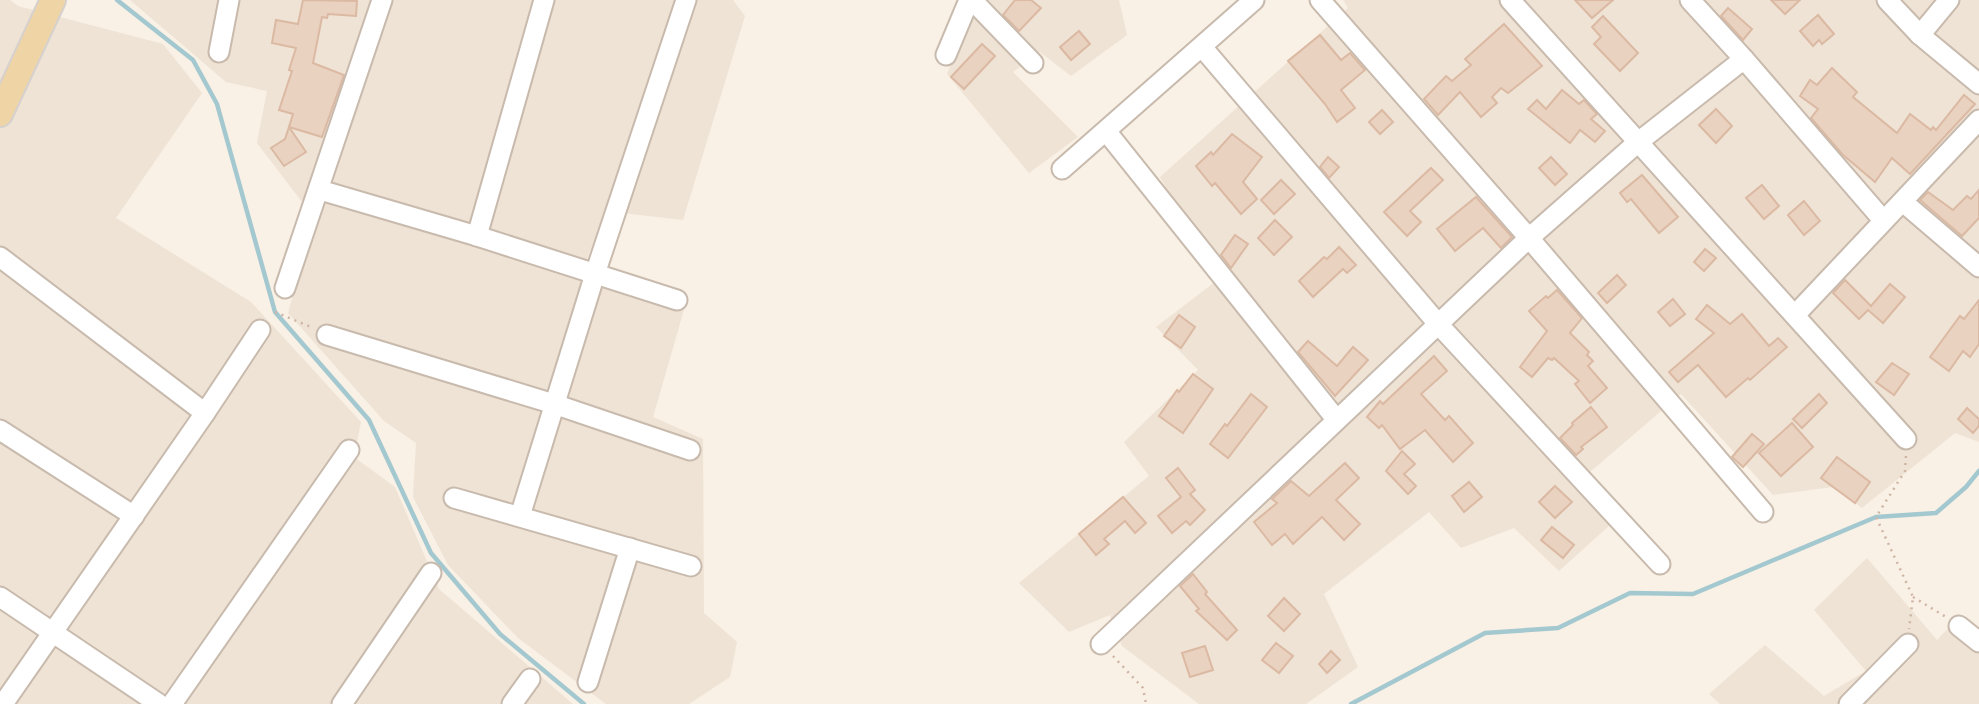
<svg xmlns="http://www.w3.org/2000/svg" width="1979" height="704" viewBox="0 0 1979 704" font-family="Cabin,sans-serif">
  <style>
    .residential { fill: #efe3d5 }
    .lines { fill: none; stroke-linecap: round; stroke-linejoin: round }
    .stream { stroke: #a4c8d0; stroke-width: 4.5 }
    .building { fill: #ead2c1; stroke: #dbb9a3; stroke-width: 2 }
    .minor-casing { stroke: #c8baad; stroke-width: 23 }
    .major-casing { stroke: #d6d1cd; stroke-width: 28 }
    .path { stroke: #cfb5a4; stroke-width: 2.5; stroke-dasharray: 2 5; stroke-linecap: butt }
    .minor { stroke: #fff; stroke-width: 19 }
    .major { stroke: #efd5a6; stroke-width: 24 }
  </style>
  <rect width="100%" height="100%" fill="#f9f1e5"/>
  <g class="residential">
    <polygon points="0,0 10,0 18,6 163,44 202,93 116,218 251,302 361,422 354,457 395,487 439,589 573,704 0,704"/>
    <polygon points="130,0 733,0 745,16 683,220 605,211 586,262 688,296 653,417 703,439 704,613 737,642 730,677 689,704 606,704 518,638 448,565 413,497 416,443 384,421 288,313 315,219 257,143 267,91 226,82"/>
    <polygon points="976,0 1119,0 1127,35 1071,76 1040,52 1013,72 1078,137 1029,173 947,74"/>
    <polygon points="1343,0 1979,0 1979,442 1955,433 1862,508 1833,487 1773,495 1681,394 1590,472 1620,516 1559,571 1514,528 1461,548 1429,512 1324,594 1358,667 1306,704 1199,704 1122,646 1110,615 1069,632 1019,583 1149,476 1124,442 1198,370 1156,327 1228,272 1192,235 1160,177 1348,8"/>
    <polygon points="1867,558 1937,640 1961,615 1979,629 1979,704 1720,704 1709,694 1765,645 1824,696 1866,671 1814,610"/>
  </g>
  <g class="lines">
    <g class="stream">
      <polyline points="117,0 193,60 217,104 275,312 369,420 431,553 500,634 584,704"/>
      <polyline points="1351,704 1485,633 1558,628 1630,593 1693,594 1876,517 1936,513 1966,487 1979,471"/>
    </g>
  </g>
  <g class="building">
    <polygon points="303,0 357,1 356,16 328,14 327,18 322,17 313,63 344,75 322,137 289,127 293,114 279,110 292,71 289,70 296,48 272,43 276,20 298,24"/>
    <polygon points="1015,0 1031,0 1041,8 1019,31 1003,15"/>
    <polygon points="1575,0 1613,0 1592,18"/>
    <polygon points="1771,0 1800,0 1785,14"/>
    <polygon points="1728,8 1752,29 1743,40 1721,16"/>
    <polygon points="1818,15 1834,34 1822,44 1819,40 1813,46 1800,31"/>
    <polygon points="1603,16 1638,53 1620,71 1594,44 1601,37 1592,27"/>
    <polygon points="1504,24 1542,66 1508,93 1501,88 1492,97 1497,103 1481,117 1460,92 1438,115 1424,99 1446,76 1452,81 1471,65 1465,59"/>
    <polygon points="1079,31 1090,44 1071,60 1060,47"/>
    <polygon points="1320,35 1341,60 1350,53 1365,70 1341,90 1355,108 1337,122 1325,104 1288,61"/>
    <polygon points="982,44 995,56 964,89 951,77"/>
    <polygon points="1832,68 1857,92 1853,97 1897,133 1910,114 1931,130 1933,127 1936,130 1964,95 1975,104 1910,174 1892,158 1875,182 1842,154 1811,118 1818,109 1800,96 1810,80 1817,85"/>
    <polygon points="1562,90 1579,104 1584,100 1597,114 1591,119 1605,131 1595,142 1580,130 1570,143 1528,109 1537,100 1546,109"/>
    <polygon points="1716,109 1732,126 1716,143 1699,125"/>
    <polygon points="1382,110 1393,122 1380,134 1369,122"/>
    <polygon points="289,127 306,152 284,166 271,148 285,139"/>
    <polygon points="1232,134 1262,157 1243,182 1257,199 1241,214 1215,183 1212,186 1196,166 1211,152 1213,155"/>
    <polygon points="1328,157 1339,167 1329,178 1320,167"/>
    <polygon points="1551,157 1567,174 1555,185 1539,168"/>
    <polygon points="1431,168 1443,180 1410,211 1421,222 1407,236 1384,212"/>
    <polygon points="1642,175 1678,217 1659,233 1631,199 1627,202 1620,193"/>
    <polygon points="1281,180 1295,194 1274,214 1261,200"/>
    <polygon points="1762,185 1779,206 1764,219 1746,198"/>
    <polygon points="1979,190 1979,218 1962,236 1920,200 1928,192 1953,210 1967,196 1971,199"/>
    <polygon points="1476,197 1512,237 1501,248 1483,228 1455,251 1437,229"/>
    <polygon points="1804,201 1820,221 1804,235 1788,215"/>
    <polygon points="1275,220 1292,237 1274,255 1258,238"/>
    <polygon points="1235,235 1248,244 1231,268 1221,255"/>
    <polygon points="1339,247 1356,265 1347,273 1343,269 1313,297 1299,281 1324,257 1327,259"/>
    <polygon points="1705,249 1716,258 1704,271 1694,262"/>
    <polygon points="1617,275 1626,285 1607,303 1598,293"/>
    <polygon points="1845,280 1871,306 1890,284 1905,297 1883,323 1868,310 1859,319 1833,293"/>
    <polygon points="1557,290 1582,318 1570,333 1589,352 1587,355 1593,361 1588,366 1607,388 1590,403 1575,384 1579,381 1554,358 1552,360 1548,358 1532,377 1520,367 1547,331 1529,311 1546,296 1548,298"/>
    <polygon points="1673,299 1685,314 1670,326 1658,312"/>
    <polygon points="1979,300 1979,344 1970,357 1963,351 1949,371 1930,357 1960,316 1964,319"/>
    <polygon points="1707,305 1730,324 1742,314 1769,346 1778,338 1787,347 1750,380 1748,378 1726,397 1698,365 1678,382 1669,372 1714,333 1696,319"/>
    <polygon points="1179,315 1195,327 1181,348 1164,336"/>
    <polygon points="1308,341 1337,366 1353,347 1368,360 1335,396 1298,352"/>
    <polygon points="1434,356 1447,371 1421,394 1445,420 1449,416 1473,443 1453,462 1425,430 1400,449 1382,425 1379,428 1367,417 1380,401 1383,404"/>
    <polygon points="1892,363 1909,374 1894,395 1876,382"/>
    <polygon points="1193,374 1213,389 1183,433 1159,416 1177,390 1179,392"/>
    <polygon points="1251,394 1267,407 1228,458 1210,444 1225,424 1227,426"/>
    <polygon points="1819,394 1827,403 1802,428 1793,419"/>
    <polygon points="1591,407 1607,427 1581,447 1583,449 1576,455 1560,438 1573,425 1572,423"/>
    <polygon points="1967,408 1979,419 1979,426 1973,433 1958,419"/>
    <polygon points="1792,423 1813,447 1781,476 1759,453"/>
    <polygon points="1752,434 1764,444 1743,467 1732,457"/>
    <polygon points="1402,451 1415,464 1404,474 1416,486 1408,494 1386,471"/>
    <polygon points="1837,457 1870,482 1855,503 1821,478"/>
    <polygon points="1345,463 1359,478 1336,500 1360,524 1344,540 1322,517 1293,544 1285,534 1272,545 1254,522 1277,503 1272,499 1291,481 1309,496"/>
    <polygon points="1178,468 1195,490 1190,494 1205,510 1190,525 1186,521 1172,533 1158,516 1181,497 1166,478"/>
    <polygon points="1469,482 1482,497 1464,512 1452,496"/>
    <polygon points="1555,486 1572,502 1555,518 1539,502"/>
    <polygon points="1123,497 1146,523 1135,533 1125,521 1104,539 1109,544 1096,555 1079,534"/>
    <polygon points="1552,527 1574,545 1563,558 1541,540"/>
    <polygon points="1193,574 1207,592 1205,594 1237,630 1227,640 1196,611 1199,609 1180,586"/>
    <polygon points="1284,598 1300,614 1284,631 1268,616"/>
    <polygon points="1276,643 1293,656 1279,673 1262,660"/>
    <polygon points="1205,646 1213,670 1190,677 1182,653"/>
    <polygon points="1331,651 1340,660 1327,673 1319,664"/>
  </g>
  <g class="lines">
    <g class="minor-casing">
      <g id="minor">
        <polyline points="972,0 1033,63"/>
        <polyline points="1320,0 1529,238 1763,512"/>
        <polyline points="1510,0 1906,439"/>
        <polyline points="1690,0 1744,59 1883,220"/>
        <polyline points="1887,0 1920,35 1979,84"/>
        <polyline points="1920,35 1949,0"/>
        <polyline points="1202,47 1439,325 1660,564"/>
        <polyline points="219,52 229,0"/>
        <polyline points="946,55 969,0"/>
        <polyline points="1106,131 1336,419"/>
        <polyline points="1062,169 1254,0"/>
        <polyline points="320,190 477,236 677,300"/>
        <polyline points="1903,202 1979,267"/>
        <polyline points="477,236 544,0"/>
        <polyline points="0,257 205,413"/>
        <polyline points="285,288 382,0"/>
        <polyline points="1795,315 1979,120"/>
        <polyline points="327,335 554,404 690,450"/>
        <polyline points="0,430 134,516"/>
        <polyline points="454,498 691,566"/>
        <polyline points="520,516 595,274 686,0"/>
        <polyline points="0,597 159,704"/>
        <polyline points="1959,626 1979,642"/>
        <polyline points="1101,644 1529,238 1637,143 1744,59"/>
        <polyline points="588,682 630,548"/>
        <polyline points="3,704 205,413 260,330"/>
        <polyline points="172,704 349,450"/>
        <polyline points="342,704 431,573"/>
        <polyline points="512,704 530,679"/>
        <polyline points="1849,704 1908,644"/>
      </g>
    </g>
    <g class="major-casing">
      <polyline id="major" points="0,114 53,0"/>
    </g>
    <g class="path">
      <polyline points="275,312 311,327"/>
      <polyline points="1906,456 1905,471 1876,517 1913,597 1909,629"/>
      <polyline points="1913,597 1946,617"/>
      <polyline points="1113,656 1143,688 1146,704"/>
    </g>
    <use href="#minor" class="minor"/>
    <use href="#major" class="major"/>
  </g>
</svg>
